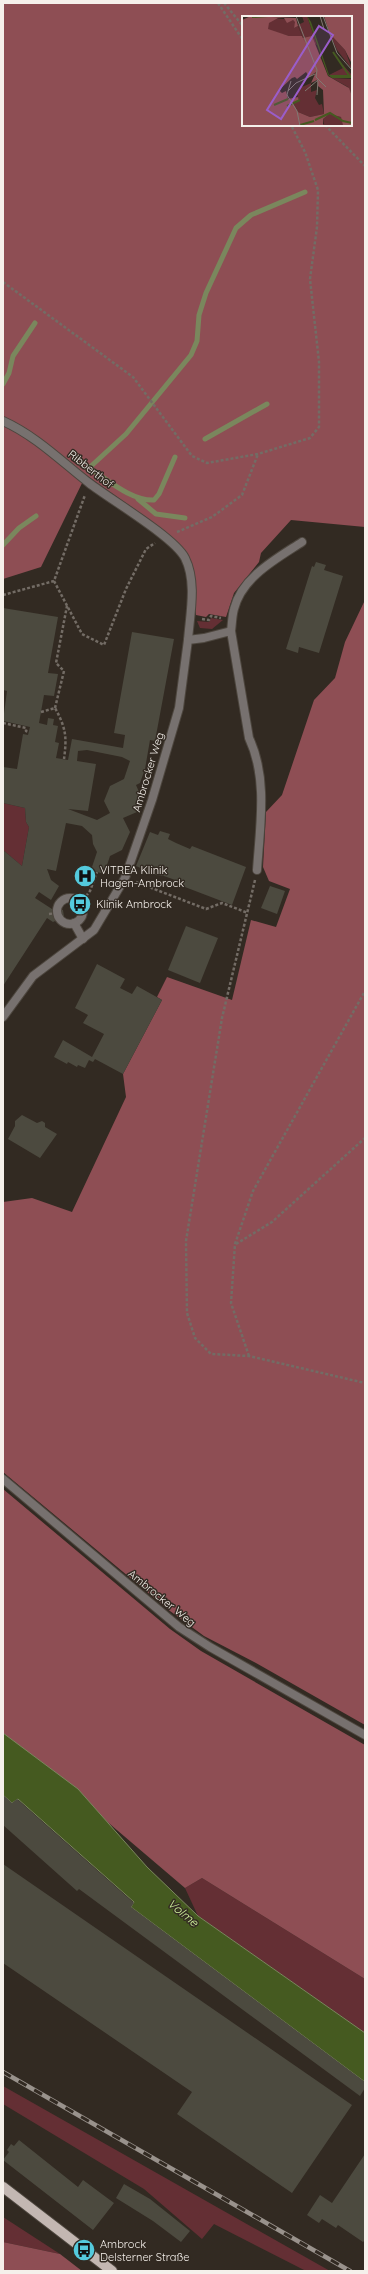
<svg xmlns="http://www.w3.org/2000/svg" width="368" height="2274" viewBox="0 0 368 2274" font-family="Quicksand,sans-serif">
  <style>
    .green { fill: #642f34 }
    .forest { fill: #8e4e54; fill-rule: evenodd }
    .water { fill: #455a20; stroke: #7a875d }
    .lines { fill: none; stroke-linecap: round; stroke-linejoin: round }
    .stream { stroke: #7a875d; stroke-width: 5 }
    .building { fill: #4c4a3f; fill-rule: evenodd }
    .lane-casing { stroke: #4d463e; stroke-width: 10 }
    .primary-casing { stroke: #4d463e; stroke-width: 12 }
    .path { stroke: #736c65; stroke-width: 2.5; stroke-dasharray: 3 2; stroke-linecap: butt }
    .lane { stroke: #77716f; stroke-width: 8 }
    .primary { stroke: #c3b7b2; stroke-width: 10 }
    .rail-casing { stroke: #99928c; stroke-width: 4.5 }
    .rail { stroke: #322a22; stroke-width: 3; stroke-dasharray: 9; stroke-linecap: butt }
    .labels { text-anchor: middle; stroke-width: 3; stroke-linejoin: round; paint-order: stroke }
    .street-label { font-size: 11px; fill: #f5f0eb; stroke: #322a22 }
    .poi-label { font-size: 11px; fill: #f5f0eb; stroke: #322a22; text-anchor: start }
    .water-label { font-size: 12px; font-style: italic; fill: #cff19b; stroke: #322a22 }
    .inset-river { fill: none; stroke: #455a20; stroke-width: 2 }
    .inset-road { fill: none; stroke: #807972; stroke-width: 1 }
    .view { fill: #9a5dca; fill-opacity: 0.15; stroke: #9a5dca; stroke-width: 2 }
    .inset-edge { fill: none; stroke: #f5f0eb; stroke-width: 2 }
  </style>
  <rect width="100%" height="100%" fill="#322a22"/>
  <g class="green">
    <polygon points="211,618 223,620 212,629 200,628 197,621 209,622"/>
    <polygon points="3,803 25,808 26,822 29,827 22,866 3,850"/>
    <polygon points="202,1878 365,1979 365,2033 198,1916 185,1888"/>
    <polygon points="3,2086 330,2271 306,2271 214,2224 202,2239 144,2189 3,2104"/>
    <polygon points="3,2217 60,2254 3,2242"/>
  </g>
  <g class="forest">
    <path d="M3 3H365V527L291 520 261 553 259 562 234 593 226 617 209 614 206 617 196 615 188 557 150 520 86 475 41 567 3 579ZM243 17H351V125H243Z"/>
    <polygon points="365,600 365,1725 256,1663 204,1636 170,1611 3,1472 3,1202 32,1198 72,1212 126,1097 123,1074 162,1000 157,997 167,977 232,1000 251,920 276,927 290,889 269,881 263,867 266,812 282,795 314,700 335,678 345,642"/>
    <polygon points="3,1489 170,1629 201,1651 365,1745 365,1979 202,1878 185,1888 3,1733"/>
    <polygon points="3,2242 60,2254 82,2271 3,2271"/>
  </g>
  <polygon class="water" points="3,1733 78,1789 147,1867 198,1916 365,2033 365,2082 131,1907 134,1902 18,1799 12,1803 3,1795"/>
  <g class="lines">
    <g class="stream">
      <polyline points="3,384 9,373 13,356 35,323"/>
      <polyline points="205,439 267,404"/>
      <path d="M175 457 159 494 154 500C131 501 107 479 89 468L126 434 191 355 197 341 199 315 206 293 236 228 251 215 305 192"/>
      <polyline points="138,499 156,514 185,518"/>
      <polyline points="3,545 19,528 36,516"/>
    </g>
  </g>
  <g class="building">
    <polygon points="316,562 326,565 324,570 343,576 319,653 299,647 298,653 286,649 312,566 314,567"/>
    <path d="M3 608 58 617 48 673 58 674 54 696 44 695 39 723 47 725 48 718 54 719 53 725 58 726 55 742 59 743 56 758 68 760 72 739 123 748 125 735 114 733 132 632 174 639 155 741 150 740 145 769 140 783 136 785 142 799 137 812 123 818 130 832 122 850 110 856 104 874 91 870 97 852 93 844 92 835 82 826 66 823 56 871 47 869 51 880 59 886 51 900 39 892 35 898 52 909 63 910 64 917 53 922 47 918 3 986V850L22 866 29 827 26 822 25 808 3 803V767L17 769 23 734 28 735 30 727 3 721 7 691 3 690ZM87 750 122 757 130 761 124 779 110 786 104 801 110 813 97 820 68 809 88 811 96 764 77 761 78 751Z"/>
    <polygon points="160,831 170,834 168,839 176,843 190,849 192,846 246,867 232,905 177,884 178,881 164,876 146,874 145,870 136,866 150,832 158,835"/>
    <polygon points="270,886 285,891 277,914 261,908"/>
    <polygon points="186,926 218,938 200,983 168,970"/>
    <polygon points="97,964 125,979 120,988 132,994 137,986 162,1000 123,1074 95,1059 93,1062 89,1060 85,1068 78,1065 77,1067 68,1062 67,1064 54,1057 63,1040 92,1057 104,1034 83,1023 88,1015 75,1008"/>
    <polygon points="22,1115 37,1123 42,1121 45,1123 45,1127 57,1134 40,1158 8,1139 15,1126 15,1121"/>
    <polygon points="3,1795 12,1803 17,1799 134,1903 131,1907 365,2082 365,2088 360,2096 79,1889 77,1891 3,1825"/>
    <polygon points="3,1864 352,2105 292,2193 177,2114 192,2092 3,1963"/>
    <polygon points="19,2140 78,2187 83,2180 114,2203 93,2230 3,2160 9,2152 7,2150 11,2144 14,2146"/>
    <polygon points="365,2154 365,2240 363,2242 338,2225 336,2228 322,2219 319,2223 307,2215 320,2195 332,2203"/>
    <polygon points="124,2184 150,2199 190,2231 181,2242 153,2221 116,2198"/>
  </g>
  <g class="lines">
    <g class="lane-casing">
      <g id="lane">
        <path d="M3 421C36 436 61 461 89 483 111 500 174 537 185 558 197 582 190 614 188 640"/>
        <path d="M231 631C232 624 232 616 234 609 242 577 276 559 302 542"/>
        <circle cx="70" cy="911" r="13"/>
        <polyline points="74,923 83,939"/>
        <path d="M3 1017 33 976 94 930 125 878 152 800 179 708 188 640 204 638 231 631 249 738C268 778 260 826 257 870"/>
        <polyline points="3,1479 179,1627 210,1647 365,1735"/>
      </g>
    </g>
    <g class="primary-casing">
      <polyline id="primary" points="3,2187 112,2271"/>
    </g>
    <g class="path">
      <polyline points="218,3 243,40"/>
      <polyline points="224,3 243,26"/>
      <polyline points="325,125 365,166"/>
      <polyline points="3,282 133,377 192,456 207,463 258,454 310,438 319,427 319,362 310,279 317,227 318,190 305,152 291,125"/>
      <polyline points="177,532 212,517 242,495 258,454"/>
      <polyline points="54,581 82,634 104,645 126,589 146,549 155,543"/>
      <polyline points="3,595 54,581 85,495"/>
      <polyline points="202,619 209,620 211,616 221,618"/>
      <polyline points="55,708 64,671 56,663 67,606"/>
      <path d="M41 712 55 708C66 728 67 737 64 759"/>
      <polyline points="3,723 26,728 26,731 29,732"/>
      <polyline points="255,880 222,1018 186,1241 187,1313 195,1338 211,1354 249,1356 365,1383"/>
      <polyline points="136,882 206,909 222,903 248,913"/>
      <polyline points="80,904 90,891 97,872"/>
      <polyline points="49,914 57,913"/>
      <polyline points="236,1244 272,1222 365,1138"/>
      <polyline points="249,1356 231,1303 235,1244 253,1191 365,991"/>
    </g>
    <use href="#lane" class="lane"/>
    <use href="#primary" class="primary"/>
    <g class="rail-casing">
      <polyline id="rail" points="3,2072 350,2271"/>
    </g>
    <use href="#rail" class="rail"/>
  </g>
  <defs>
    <g id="hospital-disc" transform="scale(1.15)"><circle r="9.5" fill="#54cadd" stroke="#322a22"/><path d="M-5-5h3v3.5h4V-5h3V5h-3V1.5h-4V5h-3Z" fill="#111"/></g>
    <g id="bus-disc" transform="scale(1.15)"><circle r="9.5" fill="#54cadd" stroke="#322a22"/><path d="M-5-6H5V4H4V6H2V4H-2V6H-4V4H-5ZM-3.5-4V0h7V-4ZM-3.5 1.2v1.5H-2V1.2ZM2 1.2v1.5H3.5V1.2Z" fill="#111"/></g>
  </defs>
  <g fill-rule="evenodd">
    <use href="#hospital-disc" x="85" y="876"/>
    <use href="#bus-disc" x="80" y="904"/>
    <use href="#bus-disc" x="84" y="2250"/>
  </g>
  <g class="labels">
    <g class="street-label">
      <text transform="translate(91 469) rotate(38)" y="4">Ribberthof</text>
      <text transform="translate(148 772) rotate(-73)" y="4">Ambrocker Weg</text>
      <text transform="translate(162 1598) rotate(39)" y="4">Ambrocker Weg</text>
    </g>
    <g class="poi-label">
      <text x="100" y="874">VITREA Klinik<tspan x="100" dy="13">Hagen-Ambrock</tspan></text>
      <text x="96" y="908">Klinik Ambrock</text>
      <text x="100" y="2248">Ambrock<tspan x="100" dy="13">Delsterner Straße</tspan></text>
    </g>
    <g class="water-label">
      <text transform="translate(183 1913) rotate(40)" y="4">Volme</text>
    </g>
  </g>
  <g transform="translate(242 16)">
    <rect width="110" height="110" fill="#322a22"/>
    <path d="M60 0H65L75 29 61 22 56 9 62 6ZM32 2 51 4 54 6 52 12 56 10 60 20H47L26 14V8ZM88 18 103 34 110 53 95 34ZM101 49 110 59H87L101 52ZM90 62 110 63V80L106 71ZM69 67V76L75 74 73 82 77 89 80 88 82 98 68 101 56 96 51 87 57 85 55 78 60 71ZM87 98 99 101 104 110H57L82 108 81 103Z" fill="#642f34"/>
    <path d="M9 0 54 2 56 10 52 12 53 6 51 4 45 7 42 2H36L27 7 26 13 47 20H60L64 29 61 22 70 20 86 60 107 72 110 80V110L101 109 99 101 87 98 81 103V109L0 110V4ZM64 56 66 59 63 64 74 56 69 67 75 64 76 70 81 74 82 98 68 101 56 96 51 87 57 85 56 81 46 83 44 75 40 77 37 74 50 62 53 61 55 63ZM82 0H110V48L103 34 88 18Z" fill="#8e4e54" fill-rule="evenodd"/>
    <path d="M65 0 69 6 87 59H110V62H90L86 59Z" fill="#455a20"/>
    <path class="inset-river" d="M10 1 26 0M91 36 108 61M32 89 46 83M45 90 58 84M73 104 88 97 101 105 110 107M58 109 72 105"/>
    <path class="inset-road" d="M54 0 75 54 74 61 84 71M78 0 82 13M81 0 95 37 110 54M49 65 46 75 54 67 73 58M46 75 45 79 55 95 58 110M63 75 76 64M75 79 76 65"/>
    <path class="view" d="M77 10 91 19 39 103 25 94Z"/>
    <rect width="110" height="110" class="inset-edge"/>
  </g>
  <rect width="368" height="2274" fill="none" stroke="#f5f0eb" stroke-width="8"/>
</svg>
